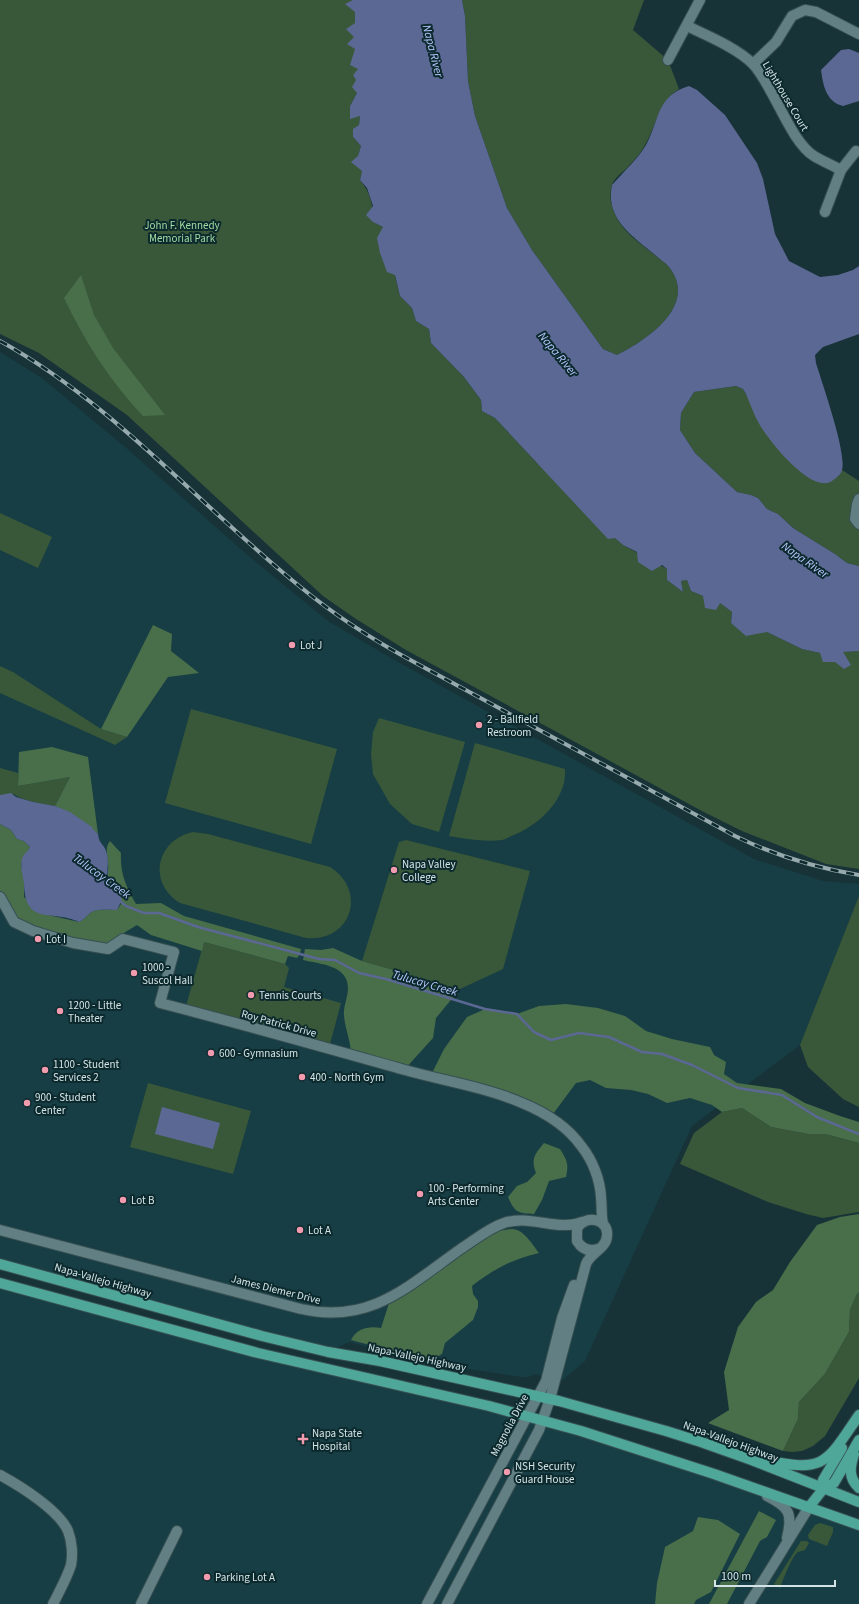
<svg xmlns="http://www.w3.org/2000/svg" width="859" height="1604" viewBox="0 0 859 1604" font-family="'Source Sans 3',sans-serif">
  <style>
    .built { fill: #173e44 }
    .green { fill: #395839 }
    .forest { fill: #496e4a }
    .water { fill: #5b6893 }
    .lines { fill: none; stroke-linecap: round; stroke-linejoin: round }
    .stream { stroke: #5b6893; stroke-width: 2.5 }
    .minor-casing { stroke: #374f52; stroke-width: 12 }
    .major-casing { stroke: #374f52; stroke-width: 12 }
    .minor { stroke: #628084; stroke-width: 10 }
    .major { stroke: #4ea798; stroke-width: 10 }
    .rail-casing { stroke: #97abae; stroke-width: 4 }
    .rail { stroke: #0c292d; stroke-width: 2.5; stroke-dasharray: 8; stroke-linecap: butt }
    .poi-dot { fill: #f29aae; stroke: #0c292d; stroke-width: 1.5 }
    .labels { text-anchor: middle; stroke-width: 4; stroke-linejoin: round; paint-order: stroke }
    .street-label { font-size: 11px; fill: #d4e4e6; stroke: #0c292d }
    .park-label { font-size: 11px; fill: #a1dca2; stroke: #0c292d }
    .poi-label { font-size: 11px; fill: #d4e4e6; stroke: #0c292d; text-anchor: start }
    .water-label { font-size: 12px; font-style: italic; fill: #b6c8ff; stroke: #0c292d }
  </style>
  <rect width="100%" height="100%" fill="#173337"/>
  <g class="built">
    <polygon points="0,352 42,378 124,446 251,558 328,621 398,662 754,859 823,881 859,884 859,896 800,1045 692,1126 585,1361 560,1382 536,1374 528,1377 521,1377 429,1363 349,1342 328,1352 0,1264"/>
    <polygon points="0,1283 581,1431 778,1502 790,1527 809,1507 859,1525 859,1604 0,1604"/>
  </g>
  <g class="green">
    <path d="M0 0H353L355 11V49L358 69 356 79 357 93 350 106V118L360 116 359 125 353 137 361 146 358 156 362 171 360 180C371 193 373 206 373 222L383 227 400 296 412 308 416 321 429 329 431 343 464 377 481 400 482 411 495 418 535 461 623 545 667 569V580L683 592 681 581 687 580 691 591 720 603 732 612 731 623 767 632 802 649 820 653 859 651V869L826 864 742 831 700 810 406 650 356 619 323 596 127 415 39 353 0 334Z"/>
    <path d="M462 0H644L633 30 668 60 679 89C659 101 656 127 645 145 641 153 634 160 628 167 623 172 614 178 612 185 610 190 610 201 612 206 619 231 638 241 657 257 661 260 666 263 669 267 699 305 647 340 617 355L603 349 532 250 507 208 475 116 468 81 465 16Z"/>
    <polygon points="736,386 743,389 746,394 838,477 842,470 859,481 859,566 847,563 835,554 793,528 778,514 767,509 758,498 751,495 737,492 695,453 680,430 681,413 694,392"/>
    <polygon points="0,513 52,537 38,568 0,550"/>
    <polygon points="0,666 13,672 101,729 127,737 115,745 0,693"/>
    <polygon points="191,709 337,749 311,844 165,803"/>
    <polygon points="379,718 465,742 439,832 412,824 390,804 373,774 371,754 373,732"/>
    <path d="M475 743 565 769C567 798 541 823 516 834 511 836 506 839 502 840 484 842 467 839 449 836Z"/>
    <path d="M0 768 18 773V786L70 777 55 806C44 804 22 801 14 794L0 795Z"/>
    <path d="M193 832 208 834 330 867C368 891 351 942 306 938L180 903C147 883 156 840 193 832Z"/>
    <polygon points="406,840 530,871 503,969 460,989 362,961 399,842"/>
    <polygon points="859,896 859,1107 843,1099 808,1067 800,1045"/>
    <polygon points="204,942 285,964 289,968 284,987 341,1003 330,1044 186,1006"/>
    <polygon points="148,1083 251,1111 233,1174 130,1147"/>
    <polygon points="742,1108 771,1127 808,1134 825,1134 859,1143 859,1212 823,1218 806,1214 768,1202 680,1164 694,1133 722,1112"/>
    <polygon points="859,1292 859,1378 825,1436 813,1446 802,1451 792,1452 783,1451 798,1419 799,1402 825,1374 849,1332 850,1310 857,1294"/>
    <polygon points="820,1523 833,1527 833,1532 827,1546 809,1539 808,1535 815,1525"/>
    <path d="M801 1541H807L809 1543 805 1550C804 1551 799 1551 798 1552 792 1556 783 1580 780 1588L774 1584Z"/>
  </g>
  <g class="forest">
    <path d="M81 275 94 315 113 348 165 415 143 416C110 381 85 342 64 298Z"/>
    <polygon points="153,625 172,634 171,651 199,673 168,677 127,737 101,729"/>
    <polygon points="52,747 88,757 98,834 77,817 55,806 70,777 18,786 19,752"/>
    <path d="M0 824 11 830 17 839 24 841 30 847 21 864 24 877V897L44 914 79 922C84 920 86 916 90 913 97 908 108 910 117 910L121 904 117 885 108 881C107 875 109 870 108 864 108 856 104 848 110 841L121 853C120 874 126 886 136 904L161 903 184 916 301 949 300 954 297 958 288 956 285 964 204 942 202 951 151 935 137 925 117 937 111 943 95 947 14 922 0 897Z"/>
    <path d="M333 948 362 961 460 989 436 1018 433 1038 404 1070 351 1055C351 1041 345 1029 344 1016 343 1007 348 997 348 988 348 965 319 964 303 960L305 949 321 950Z"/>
    <polygon points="566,1004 598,1008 625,1016 646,1031 672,1039 710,1047 714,1055 726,1062 724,1074 737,1083 781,1089 805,1103 840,1116 859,1122 859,1143 825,1134 808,1134 771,1127 742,1108 722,1112 712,1105 690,1098 667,1103 648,1094 631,1090 606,1088 590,1080 576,1083 550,1118 540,1112 430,1077 444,1049 467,1017 485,1009 517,1014 539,1006"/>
    <path d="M544 1143 560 1149C567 1160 569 1164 566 1177L549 1181 542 1200 534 1214C518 1213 515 1213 508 1197L517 1186 527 1182 536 1173C531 1159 534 1155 544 1143Z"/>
    <polygon points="859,1214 859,1292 857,1294 850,1310 849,1332 825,1374 799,1402 798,1419 783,1451 708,1423 729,1410 724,1372 738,1327 756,1302 773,1290 790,1262 817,1225 840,1217"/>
    <path d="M493 1228C503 1232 501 1230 511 1229 523 1228 532 1244 539 1253 511 1260 495 1268 472 1286L473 1294 478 1301V1307L473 1320 445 1343 442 1354 429 1361 351 1340C357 1328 369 1326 381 1328L391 1297Z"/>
    <polygon points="759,1511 776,1520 767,1537 760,1541 727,1604 709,1604"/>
    <polygon points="698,1517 718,1520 740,1534 711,1592 696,1600 694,1604 655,1604 657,1583 665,1547 693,1531"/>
  </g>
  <g class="water">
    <path d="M353 0H462L465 16 468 81 475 116 507 208 532 250 603 349 617 355C647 340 699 305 669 267 665 262 659 259 655 255 632 236 605 219 612 185 623 172 637 160 646 145 660 119 656 96 689 86L697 90 725 115 757 163 763 179 775 234 789 261 820 277 838 275 853 270 859 266V334L823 347 815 355 816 363C822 383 847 453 842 470 841 475 836 478 832 481 812 494 773 445 763 430 756 420 751 406 746 394L743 389 736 386 694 392 681 413 680 430 695 453 737 492 751 495 758 498 767 509 778 514 793 528 835 554 847 563 859 566V651L843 652 851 665 844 669 835 662H823L820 653 802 649 767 632 746 636 731 623 732 612 720 603 716 610 705 608 703 596 691 591 687 580 681 581 683 592 667 580V569L662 565 652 571 638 562 637 552 623 545 615 538 608 539 495 418 482 411 481 400 464 377 431 343 429 329 416 321 412 308 400 296 395 275 387 272 380 253 377 238 383 227 373 222 366 215 373 206 367 188 360 180 362 171 351 162 358 156 361 146 353 137V129L359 125 360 116 350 119V106L357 93 352 87 356 80 353 75 358 69 350 65 355 49 347 44 354 37 346 29 355 23V12L345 4Z"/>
    <path d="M849 49 859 53V101L843 106C826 102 823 85 821 70L841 50Z"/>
    <path d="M11 793 16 797 33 802 55 806 70 812 92 827 93 829 98 834C99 844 104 844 106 851 110 861 106 871 108 881 110 882 115 883 117 885 126 891 121 903 117 910 108 910 97 908 90 913 86 916 84 920 79 922 53 909 25 927 24 884 23 876 20 867 22 859 23 854 28 852 30 847L24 841 17 839 11 830 0 824V795Z"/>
    <polygon points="162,1107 220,1123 213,1149 155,1134"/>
  </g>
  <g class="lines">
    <polyline class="stream" points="120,901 126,906 144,913 159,913 198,927 300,954 319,959 335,960 359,973 386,979 485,1009 517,1014 534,1032 551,1040 579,1033 609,1037 642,1052 662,1054 692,1065 738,1088 782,1095 817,1117 859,1134"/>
    <g class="minor-casing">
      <g id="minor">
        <path d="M687 26C708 36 737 48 753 64 774 87 790 141 814 156 822 161 832 165 841 170"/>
        <polyline points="668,60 700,0"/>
        <polyline points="753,64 776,42 792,16 805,10 816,12 859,34"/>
        <polyline points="825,212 841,170 856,151"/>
        <polyline points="859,499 857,504 855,519 859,524"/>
        <path d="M0 897 14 922 33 931 73 943 108 949 123 939 174 952 160 1003C242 1024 323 1047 405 1070 444 1081 485 1087 522 1103 544 1112 568 1127 582 1147 593 1161 600 1180 601 1197 602 1206 601 1214 603 1224"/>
        <path d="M0 1230 301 1309C371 1325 409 1285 462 1248 476 1239 489 1228 504 1223 530 1214 557 1232 582 1222"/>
        <path d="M0 1475C20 1486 59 1510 68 1531 72 1541 73 1555 71 1565 67 1578 59 1592 53 1604"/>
        <path d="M767 1496C789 1507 793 1513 787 1538"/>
        <polyline points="141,1604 177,1531"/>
        <polyline points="427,1604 546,1381 562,1318 574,1285"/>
        <path d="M447 1604 539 1430 550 1399 586 1264C591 1252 606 1249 607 1236 609 1218 584 1214 577 1229V1241C582 1249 589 1252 598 1249"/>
        <polyline points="749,1604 809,1507"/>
      </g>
    </g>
    <g class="major-casing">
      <g id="major">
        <polyline points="0,1264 262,1336 328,1352 380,1361 559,1401 666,1431 701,1442 749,1459 859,1502"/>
        <polyline points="0,1283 258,1353 489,1406 581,1431 714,1474 859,1525"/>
        <path d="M854 1454C850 1467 848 1478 859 1488"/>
        <path d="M765 1460C826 1473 826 1463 859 1415"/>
        <polyline points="824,1488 823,1480 842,1448"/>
        <polyline points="809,1507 824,1488 834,1483 859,1440"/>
      </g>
    </g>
    <use href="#minor" class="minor"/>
    <use href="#major" class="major"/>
    <g class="rail-casing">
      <path id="rail" d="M0 341C114 404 198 504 298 585 334 615 373 640 414 662L735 836C774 855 816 868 859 875"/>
    </g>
    <use href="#rail" class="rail"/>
  </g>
  <g class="poi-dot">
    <circle cx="292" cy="645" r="4"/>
    <circle cx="479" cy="725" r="4"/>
    <circle cx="394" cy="870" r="4"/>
    <circle cx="38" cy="939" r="4"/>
    <circle cx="134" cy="973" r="4"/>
    <circle cx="251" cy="995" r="4"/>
    <circle cx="60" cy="1011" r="4"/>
    <circle cx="211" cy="1053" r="4"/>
    <circle cx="45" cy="1070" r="4"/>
    <circle cx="302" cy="1077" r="4"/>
    <circle cx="27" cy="1103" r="4"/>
    <circle cx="420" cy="1194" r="4"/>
    <circle cx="123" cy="1200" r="4"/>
    <circle cx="300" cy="1230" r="4"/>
    <path d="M301 1433h4v4h4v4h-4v4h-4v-4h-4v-4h4z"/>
    <circle cx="507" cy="1472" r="4"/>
    <circle cx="207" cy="1577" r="4"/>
  </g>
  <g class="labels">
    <g class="street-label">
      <text transform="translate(786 96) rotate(59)" y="4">Lighthouse Court</text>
      <text transform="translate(279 1023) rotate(15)" y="4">Roy Patrick Drive</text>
      <text transform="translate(103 1280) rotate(16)" y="4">Napa-Vallejo Highway</text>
      <text transform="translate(276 1289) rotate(14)" y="4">James Diemer Drive</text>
      <text transform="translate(417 1357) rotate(12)" y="4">Napa-Vallejo Highway</text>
      <text transform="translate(509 1425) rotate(-62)" y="4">Magnolia Drive</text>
      <text transform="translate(731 1441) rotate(20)" y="4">Napa-Vallejo Highway</text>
    </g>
    <g class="park-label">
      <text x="182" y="229">John F. Kennedy<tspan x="182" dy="13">Memorial Park</tspan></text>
    </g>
    <g class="poi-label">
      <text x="300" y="649">Lot J</text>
      <text x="487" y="723">2 - Ballfield<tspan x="487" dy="13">Restroom</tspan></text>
      <text x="402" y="868">Napa Valley<tspan x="402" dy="13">College</tspan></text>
      <text x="46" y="943">Lot I</text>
      <text x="142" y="971">1000 -<tspan x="142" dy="13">Suscol Hall</tspan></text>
      <text x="259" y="999">Tennis Courts</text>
      <text x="68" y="1009">1200 - Little<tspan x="68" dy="13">Theater</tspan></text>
      <text x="219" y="1057">600 - Gymnasium</text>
      <text x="53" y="1068">1100 - Student<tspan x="53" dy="13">Services 2</tspan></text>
      <text x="310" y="1081">400 - North Gym</text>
      <text x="35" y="1101">900 - Student<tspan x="35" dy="13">Center</tspan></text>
      <text x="428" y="1192">100 - Performing<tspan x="428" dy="13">Arts Center</tspan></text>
      <text x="131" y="1204">Lot B</text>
      <text x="308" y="1234">Lot A</text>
      <text x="312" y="1437">Napa State<tspan x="312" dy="13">Hospital</tspan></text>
      <text x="515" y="1470">NSH Security<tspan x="515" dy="13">Guard House</tspan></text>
      <text x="215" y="1581">Parking Lot A</text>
    </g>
    <g class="water-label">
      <text transform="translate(433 51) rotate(76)" y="4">Napa River</text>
      <text transform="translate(558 354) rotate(50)" y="4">Napa River</text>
      <text transform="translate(805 560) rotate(35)" y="4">Napa River</text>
      <text transform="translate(102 876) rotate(36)" y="4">Tulucay Creek</text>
      <text transform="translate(425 983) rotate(16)" y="4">Tulucay Creek</text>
    </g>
  </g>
  <path d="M715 1580v6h120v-6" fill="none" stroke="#d4e4e6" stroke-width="2"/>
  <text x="721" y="1580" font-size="12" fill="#d4e4e6" stroke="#0c292d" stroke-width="3" paint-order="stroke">100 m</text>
</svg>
